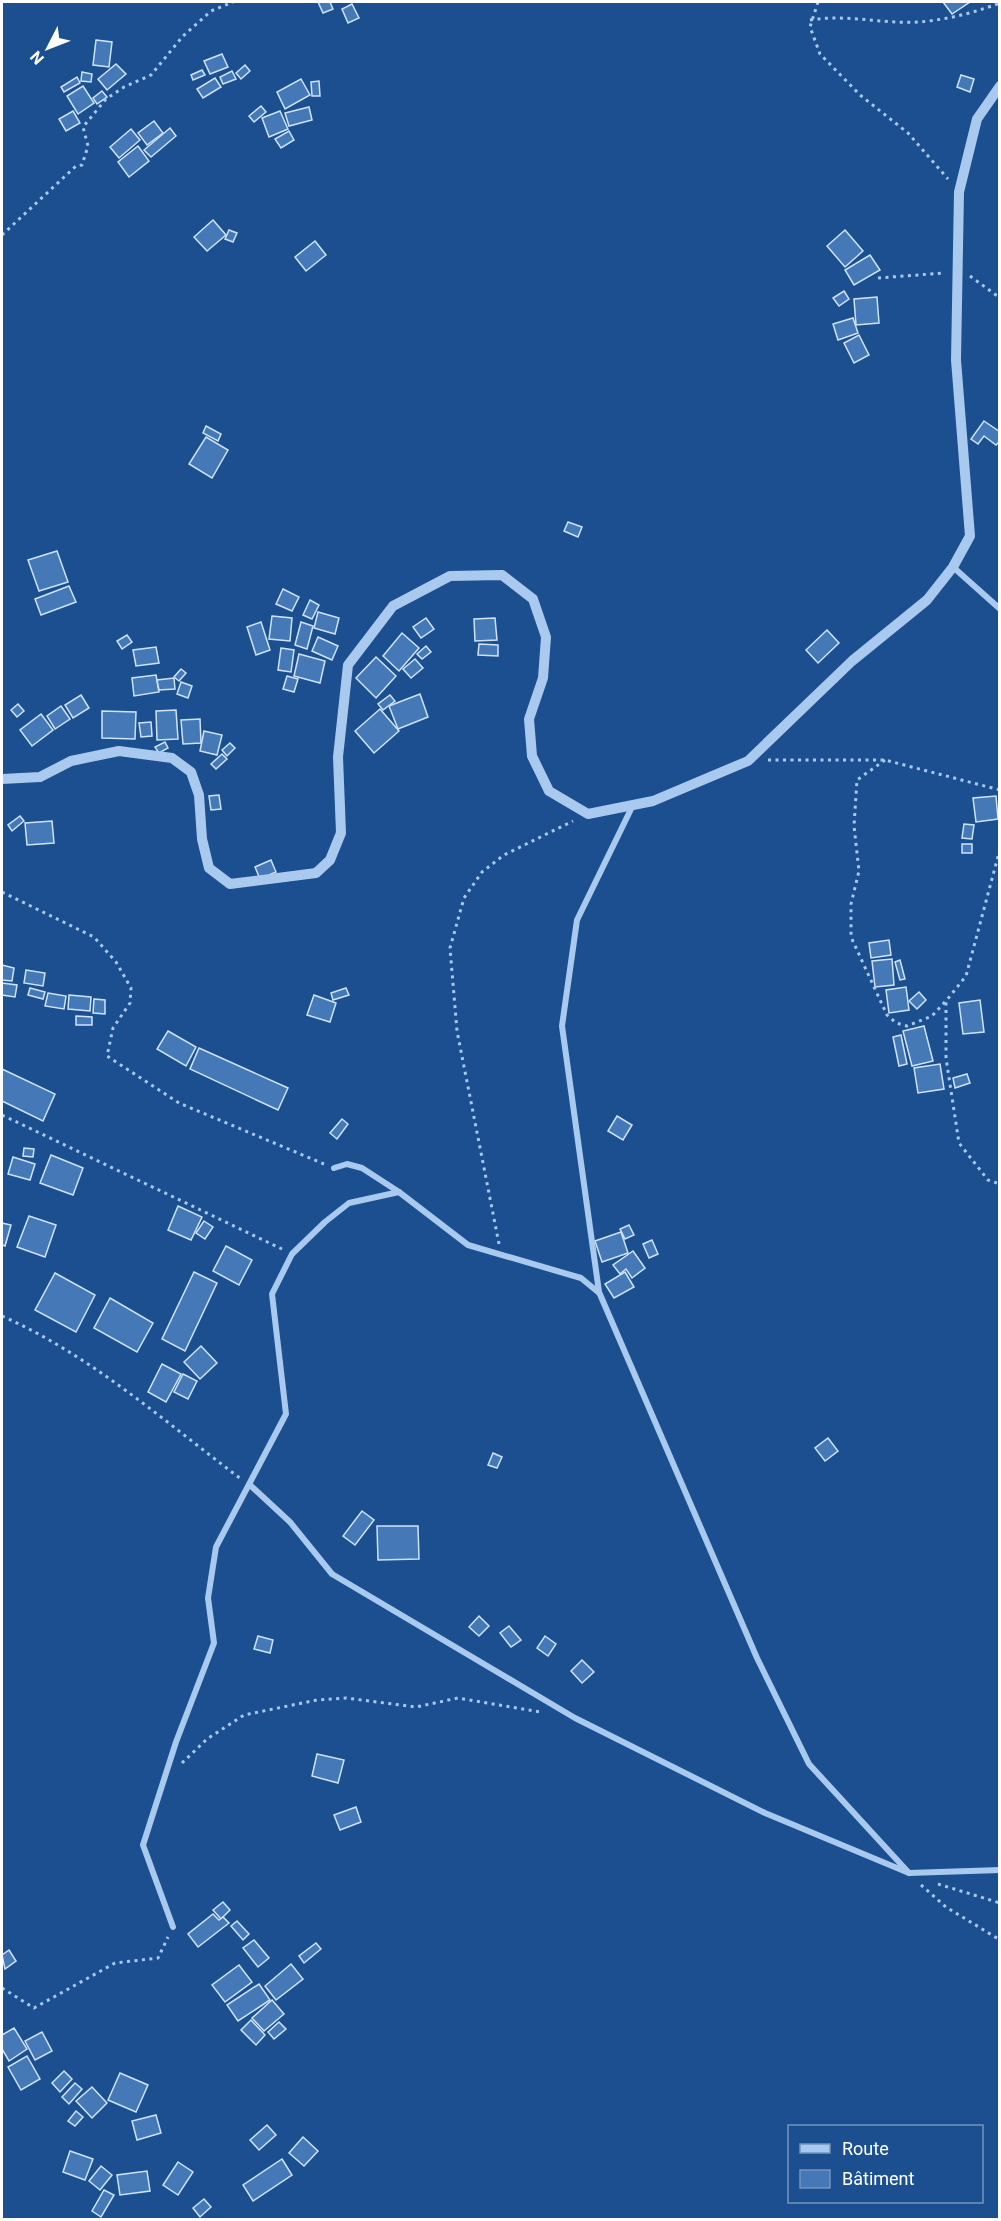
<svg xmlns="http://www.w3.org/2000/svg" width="1001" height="2221" viewBox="0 0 1001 2221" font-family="Roboto,sans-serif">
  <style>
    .building { fill: #4478b7; stroke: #cfe3fa; stroke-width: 1.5 }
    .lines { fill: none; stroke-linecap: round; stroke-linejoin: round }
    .path { stroke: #a9c9ee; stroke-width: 3; stroke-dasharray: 3 4.5; stroke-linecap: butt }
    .minor { stroke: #a9c9ee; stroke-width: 6 }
    .tertiary { stroke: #a9c9ee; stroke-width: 10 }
  </style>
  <rect width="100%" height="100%" fill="#1b4f8f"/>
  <g class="building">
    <polygon points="318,2 330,2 333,9 323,13"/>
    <polygon points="943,2 970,2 952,14"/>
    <polygon points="352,4 359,18 348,23 342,9"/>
    <polygon points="96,40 112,42 109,67 93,65"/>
    <polygon points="222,54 228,67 210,74 204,61"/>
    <polygon points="116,64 126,74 107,90 98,79"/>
    <polygon points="245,65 250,71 241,79 236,73"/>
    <polygon points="202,70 205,75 193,80 191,75"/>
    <polygon points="232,71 236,79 223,84 220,77"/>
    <polygon points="82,72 92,74 91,82 81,81"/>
    <polygon points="961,75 974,79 970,92 957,87"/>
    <polygon points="77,77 80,83 64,92 61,87"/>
    <polygon points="215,78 221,87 203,98 197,89"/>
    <polygon points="301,79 310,95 285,109 277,92"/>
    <polygon points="319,81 320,96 312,96 311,82"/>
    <polygon points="83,86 94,103 78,114 67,96"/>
    <polygon points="102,91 107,97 97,104 93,98"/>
    <polygon points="261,106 266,112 254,122 249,116"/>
    <polygon points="309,107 312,120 289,126 285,113"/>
    <polygon points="73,111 80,123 66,131 59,119"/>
    <polygon points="280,111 288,129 269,137 262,118"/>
    <polygon points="154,121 163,133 147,145 138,133"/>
    <polygon points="170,128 176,136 151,157 144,150"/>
    <polygon points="131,129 140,140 119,158 110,147"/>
    <polygon points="289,131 294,140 281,148 275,139"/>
    <polygon points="138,146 149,161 129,177 118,162"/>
    <polygon points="213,220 226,235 207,251 194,237"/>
    <polygon points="229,230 237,233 233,242 225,239"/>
    <polygon points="845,230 863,251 845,267 827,246"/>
    <polygon points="315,241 326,255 306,271 295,257"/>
    <polygon points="870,255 880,270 854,285 845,270"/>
    <polygon points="844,291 849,299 839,306 833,298"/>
    <polygon points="877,297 879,323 856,325 854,299"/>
    <polygon points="853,318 858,333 838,340 833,324"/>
    <polygon points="859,335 869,355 854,363 844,343"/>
    <polygon points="984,421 1000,432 1000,441 996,445 984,436 978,444 971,439"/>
    <polygon points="206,426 221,434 218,441 203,433"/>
    <polygon points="206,437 228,450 212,478 189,464"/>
    <polygon points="568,522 582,527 578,537 564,531"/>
    <polygon points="57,551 68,582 39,591 28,560"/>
    <polygon points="69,586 76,602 41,615 35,599"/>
    <polygon points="283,589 299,597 292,611 276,604"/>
    <polygon points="310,600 319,605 312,619 303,615"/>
    <polygon points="318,612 339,618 335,634 314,628"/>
    <polygon points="272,616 292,618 290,641 269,639"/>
    <polygon points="426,618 434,629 421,638 413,627"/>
    <polygon points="495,618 497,640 475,641 474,619"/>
    <polygon points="261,622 270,650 256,655 247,627"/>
    <polygon points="301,622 313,626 307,649 295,645"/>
    <polygon points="827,630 839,643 818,663 806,650"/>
    <polygon points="402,633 419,648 399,671 383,656"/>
    <polygon points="127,635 132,642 122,649 117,641"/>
    <polygon points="318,637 338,646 332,660 312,651"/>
    <polygon points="479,644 498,645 498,656 478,655"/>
    <polygon points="426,646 431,652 422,659 417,654"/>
    <polygon points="156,647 159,663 136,666 133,650"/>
    <polygon points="281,648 294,650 291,672 278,670"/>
    <polygon points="299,654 325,661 320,683 294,676"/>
    <polygon points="376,657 396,676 376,698 356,678"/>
    <polygon points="415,659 423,668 411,678 403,669"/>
    <polygon points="181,669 186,673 179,681 174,677"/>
    <polygon points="156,675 159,692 134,696 132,678"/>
    <polygon points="287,676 298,679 294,692 283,689"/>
    <polygon points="174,678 175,689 159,690 157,680"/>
    <polygon points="181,682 192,686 188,698 177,694"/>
    <polygon points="420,694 428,717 398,729 389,706"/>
    <polygon points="81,695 89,708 73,718 65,705"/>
    <polygon points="390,695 395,701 383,710 378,704"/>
    <polygon points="18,704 24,711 17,717 11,710"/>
    <polygon points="61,706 70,719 55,729 47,716"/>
    <polygon points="380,709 399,731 374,753 355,731"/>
    <polygon points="176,710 178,739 157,740 156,711"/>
    <polygon points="102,711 136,712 135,739 102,738"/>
    <polygon points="41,714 53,730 32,746 20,730"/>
    <polygon points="200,719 201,743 183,744 181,720"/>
    <polygon points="151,722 152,736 141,737 139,723"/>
    <polygon points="204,731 222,735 217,755 200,751"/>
    <polygon points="165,742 168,748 159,753 155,747"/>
    <polygon points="230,743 235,748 227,756 222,750"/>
    <polygon points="222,754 227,759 216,769 211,764"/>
    <polygon points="219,795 221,809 211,810 209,796"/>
    <polygon points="996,796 998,819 976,822 973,798"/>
    <polygon points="20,816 24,821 12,831 8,825"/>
    <polygon points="52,821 54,843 27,845 25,823"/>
    <polygon points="964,824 974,825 972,839 962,838"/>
    <rect x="962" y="844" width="10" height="9"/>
    <polygon points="271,860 276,872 260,879 255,867"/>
    <polygon points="889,940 891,955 871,958 869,943"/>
    <polygon points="892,959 894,985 875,987 872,961"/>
    <polygon points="900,960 905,979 900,980 895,962"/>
    <polygon points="2,965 14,968 12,981 2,980"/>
    <polygon points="26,970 45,973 43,986 24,983"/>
    <polygon points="2,983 17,985 15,997 2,995"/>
    <polygon points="906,987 909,1010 889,1013 886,990"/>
    <polygon points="30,988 45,992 43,999 28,995"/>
    <polygon points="346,988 349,995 333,1000 331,993"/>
    <polygon points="919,992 926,1000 917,1009 909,1001"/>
    <polygon points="48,993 66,996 64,1009 45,1006"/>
    <polygon points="69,995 91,997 90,1011 68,1009"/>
    <polygon points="314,995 336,1003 330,1022 307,1015"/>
    <polygon points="94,999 105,1000 105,1014 93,1013"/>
    <polygon points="980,1000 984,1032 963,1034 959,1003"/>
    <polygon points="76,1016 92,1017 92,1025 76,1025"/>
    <polygon points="924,1026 933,1061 912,1066 903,1031"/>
    <polygon points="168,1031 196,1047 186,1066 157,1049"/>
    <polygon points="901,1035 907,1064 899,1066 893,1037"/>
    <polygon points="199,1048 288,1088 278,1110 190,1069"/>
    <polygon points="940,1064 944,1089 918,1093 914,1068"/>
    <polygon points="2,1069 55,1094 43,1121 2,1101"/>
    <polygon points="967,1074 970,1083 955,1088 953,1078"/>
    <polygon points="617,1116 632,1125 623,1140 608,1131"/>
    <polygon points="342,1119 348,1124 337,1139 330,1133"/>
    <polygon points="24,1148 34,1149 33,1157 23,1156"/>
    <polygon points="51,1155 83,1168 73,1195 40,1183"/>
    <polygon points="13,1157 35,1164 30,1180 8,1174"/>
    <polygon points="178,1206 202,1217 191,1240 168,1230"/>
    <polygon points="29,1216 56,1225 45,1257 17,1247"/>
    <polygon points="204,1221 213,1227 205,1239 196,1233"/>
    <polygon points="2,1223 11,1225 5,1246 2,1245"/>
    <polygon points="629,1225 634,1235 625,1239 620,1229"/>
    <polygon points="621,1232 628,1253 602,1262 595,1241"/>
    <polygon points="652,1240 658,1254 649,1258 643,1244"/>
    <polygon points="226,1246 252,1260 239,1285 213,1271"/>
    <polygon points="633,1251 645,1268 632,1278 626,1269 620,1274 613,1265"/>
    <polygon points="194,1272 217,1283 185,1351 162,1339"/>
    <polygon points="625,1272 634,1287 614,1298 605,1284"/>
    <polygon points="55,1273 95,1295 76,1332 35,1310"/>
    <polygon points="110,1298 153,1323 137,1352 94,1328"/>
    <polygon points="201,1346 217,1363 200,1379 184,1362"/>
    <polygon points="162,1364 181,1374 166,1402 148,1392"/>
    <polygon points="183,1374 197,1381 188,1399 174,1392"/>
    <polygon points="828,1438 838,1451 825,1461 815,1448"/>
    <polygon points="493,1453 502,1457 497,1468 488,1465"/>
    <polygon points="362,1511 374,1520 355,1545 343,1536"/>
    <polygon points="377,1526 418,1526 419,1559 378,1560"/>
    <polygon points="479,1616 489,1626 479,1636 469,1627"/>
    <polygon points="509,1626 521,1640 511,1647 500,1633"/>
    <polygon points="258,1636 273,1640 270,1653 254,1649"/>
    <polygon points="545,1636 556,1644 548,1656 537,1648"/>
    <polygon points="582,1660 594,1672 582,1683 571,1671"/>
    <polygon points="317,1754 344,1760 338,1783 312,1776"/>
    <polygon points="356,1807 361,1822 340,1830 334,1815"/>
    <polygon points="223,1902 230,1910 221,1919 213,1910"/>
    <polygon points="213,1914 219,1920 223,1917 229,1923 198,1947 188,1934"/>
    <polygon points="237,1921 249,1934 243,1940 231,1926"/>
    <polygon points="254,1940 269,1958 258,1967 243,1948"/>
    <polygon points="316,1943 321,1949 304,1963 299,1956"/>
    <polygon points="9,1950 16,1961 5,1969 2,1955"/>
    <polygon points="291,1964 303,1979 276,2000 265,1986"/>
    <polygon points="239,1965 252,1982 225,2002 212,1985"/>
    <polygon points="259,1984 270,2000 238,2021 227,2005"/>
    <polygon points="272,2000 284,2014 264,2031 252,2018"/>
    <polygon points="251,2020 265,2035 256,2045 241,2030"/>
    <polygon points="279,2022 286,2029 274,2039 268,2032"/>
    <polygon points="14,2028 27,2049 9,2061 2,2049 2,2035"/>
    <polygon points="42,2032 52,2051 35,2060 25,2041"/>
    <polygon points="27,2056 40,2079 21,2090 8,2067"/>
    <polygon points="64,2071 72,2079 60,2092 52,2083"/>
    <polygon points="120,2073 148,2085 136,2112 108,2100"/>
    <polygon points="75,2083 82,2089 69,2104 62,2097"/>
    <polygon points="92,2087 107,2103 92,2118 76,2101"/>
    <polygon points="76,2111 83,2117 75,2126 68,2121"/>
    <polygon points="156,2115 161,2133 137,2140 132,2121"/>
    <polygon points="267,2125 276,2135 259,2150 250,2140"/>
    <polygon points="303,2137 318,2151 304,2166 289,2153"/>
    <polygon points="70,2151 93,2159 85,2180 63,2172"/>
    <polygon points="282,2159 292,2175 253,2201 243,2185"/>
    <polygon points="178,2162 193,2172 178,2195 163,2185"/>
    <polygon points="101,2166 112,2175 100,2190 89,2181"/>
    <polygon points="147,2171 150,2191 120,2195 117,2175"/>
    <polygon points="104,2190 114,2195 101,2217 92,2211"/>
    <polygon points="204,2199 211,2207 200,2217 193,2208"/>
  </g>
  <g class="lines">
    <g class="path">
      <polyline points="818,2 810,27 820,54 860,95 908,133 948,179"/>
      <path d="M810 20C847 14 881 24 918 22 946 20 973 13 1000 3"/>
      <polyline points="2,235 76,166 82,165 88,146 83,127 106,99 124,87 151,75 183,36 211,11 233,2"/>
      <polyline points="970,276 1000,298"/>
      <polyline points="878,278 944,273"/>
      <polyline points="768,760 885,760 1000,790"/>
      <polyline points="885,760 857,780 854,826 859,871 851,904 851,937 887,1015 896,1023 907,1026 932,1016 945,1002"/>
      <polyline points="1000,849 966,976 946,1001 946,1058 959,1143 988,1180 1000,1184"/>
      <polyline points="2,892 94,937 116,962 131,988 130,1003 113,1028 107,1056 179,1103 324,1164"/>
      <polyline points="2,1115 282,1249"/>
      <polyline points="499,1244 457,1031 450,948 464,898 482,872 504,855 573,821"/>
      <path d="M2 1316C90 1355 164 1421 241 1479"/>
      <polyline points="182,1763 207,1739 244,1715 317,1700 346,1698 416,1707 458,1698 541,1712"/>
      <polyline points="938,1884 1000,1903"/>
      <polyline points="921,1885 946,1907 1000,1940"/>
      <polyline points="2,1988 34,2008 115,1963 158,1958 168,1937"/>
    </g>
    <g class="minor">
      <polyline points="953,567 1000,609"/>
      <polyline points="633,805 577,920 562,1026 599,1292 757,1658 809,1764 909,1873"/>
      <polyline points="334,1168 347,1164 362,1168 399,1192 468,1245 581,1278 598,1292"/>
      <polyline points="250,1485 290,1522 332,1574 575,1718 765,1813 909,1873 1000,1870"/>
      <polyline points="173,1927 143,1845 176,1742 214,1643 208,1598 216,1547 286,1414 272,1294 292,1254 325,1222 349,1203 399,1192"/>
    </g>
    <polyline class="tertiary" points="2,779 40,777 71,761 119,751 172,758 191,772 199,795 202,839 209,868 230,884 316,873 330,860 341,833 338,757 348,665 393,606 450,576 502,575 533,599 546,637 543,678 529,719 532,756 549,791 588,814 653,801 748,761 852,661 927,600 953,567 970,536 956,360 959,192 977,119 1000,86"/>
  </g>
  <rect width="1001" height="2221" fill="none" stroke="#ffffff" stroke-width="6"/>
  <rect x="788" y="2125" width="195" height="78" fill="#1b4f8f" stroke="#7695bc" stroke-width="1.5"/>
  <rect x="800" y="2144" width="30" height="9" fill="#a9c9ee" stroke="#7695bc" stroke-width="1.5"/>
  <text x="842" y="2155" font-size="18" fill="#ffffff">Route</text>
  <rect x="800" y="2170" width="30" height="18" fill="#4478b7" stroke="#7695bc" stroke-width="1.5"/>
  <text x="842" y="2185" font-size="18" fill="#ffffff">Bâtiment</text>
  <g transform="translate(48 48) rotate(228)" stroke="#1b4f8f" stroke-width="4.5" paint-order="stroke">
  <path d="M0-4.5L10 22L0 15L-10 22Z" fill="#ffffff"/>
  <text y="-9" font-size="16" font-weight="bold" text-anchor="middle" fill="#ffffff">N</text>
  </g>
</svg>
